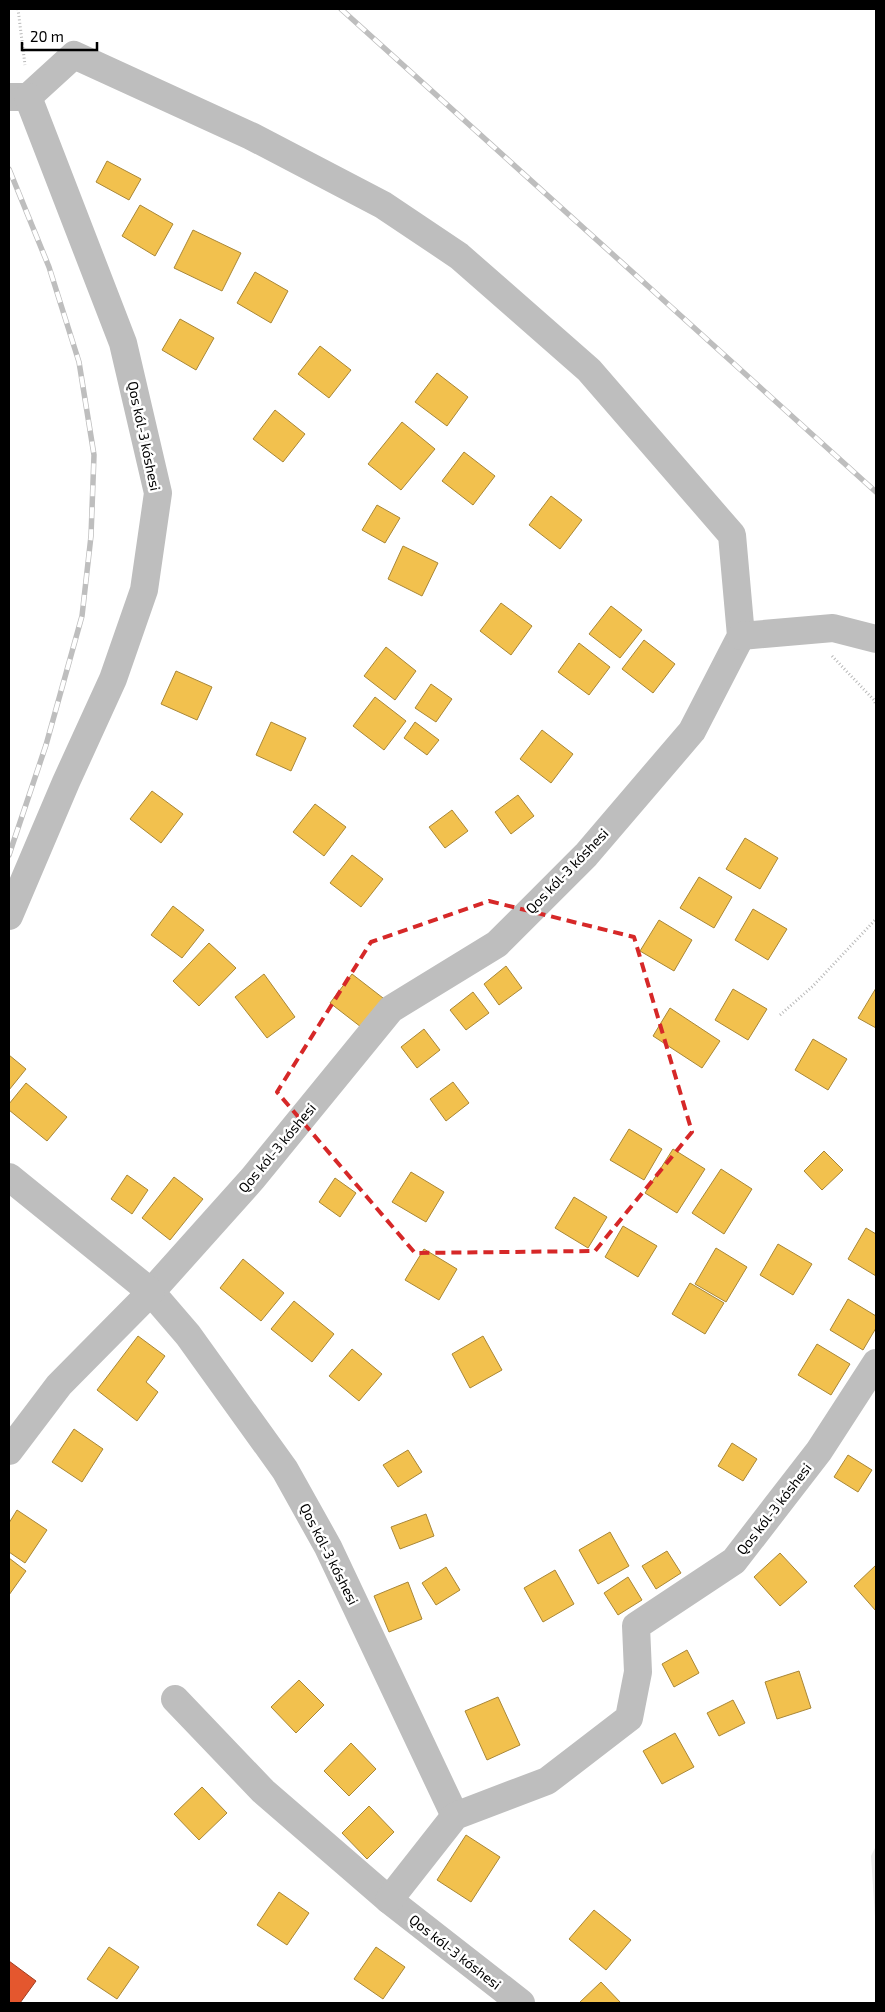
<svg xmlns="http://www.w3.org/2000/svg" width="885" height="2012" viewBox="0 0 885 2012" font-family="'Exo 2',sans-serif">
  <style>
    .green { fill: #ececec }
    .homes { fill: #f2c14e; stroke: #a98737 }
    .shops { fill: #e4572e; stroke: #a03d20 }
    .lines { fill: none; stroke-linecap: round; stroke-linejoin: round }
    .path { stroke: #b9b9b9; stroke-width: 3; stroke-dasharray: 1 2.5; stroke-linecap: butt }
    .minor { stroke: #bebebe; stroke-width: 28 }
    .rail-casing { stroke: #bebebe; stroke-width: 5.5 }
    .rail { stroke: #fff; stroke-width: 4; stroke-dasharray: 11; stroke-linecap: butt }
    .marked { fill: none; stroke: #d62828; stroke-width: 4; stroke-dasharray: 10 6; stroke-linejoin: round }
    .labels { text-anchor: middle; stroke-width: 5; stroke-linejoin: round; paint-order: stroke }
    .street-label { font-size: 14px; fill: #000; stroke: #fff }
  </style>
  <rect width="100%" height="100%" fill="#fff"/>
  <polygon class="green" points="876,1846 876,1932 871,1856"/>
  <g class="homes">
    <polygon points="107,161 141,179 129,200 96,182"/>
    <polygon points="140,205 173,224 155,256 122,236"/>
    <polygon points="193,230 241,253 222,291 174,268"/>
    <polygon points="255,272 288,291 271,323 237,303"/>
    <polygon points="180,319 214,338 196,370 162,350"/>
    <polygon points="320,346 351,370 329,398 298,374"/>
    <polygon points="437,373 468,397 447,426 415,402"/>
    <polygon points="275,410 305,434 283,462 253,439"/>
    <polygon points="402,422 435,449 401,490 368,464"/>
    <polygon points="464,452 495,476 473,505 442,481"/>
    <polygon points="551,496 582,520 560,549 529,525"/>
    <polygon points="377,505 400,518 385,543 362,530"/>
    <polygon points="403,546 438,563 422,596 388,579"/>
    <polygon points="501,603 532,626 511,655 480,631"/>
    <polygon points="611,606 642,630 620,658 589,634"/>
    <polygon points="644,640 675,664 653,693 622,669"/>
    <polygon points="579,643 610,667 589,695 558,672"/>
    <polygon points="386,647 416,671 395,700 364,676"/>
    <polygon points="176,671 212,687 197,720 161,704"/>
    <polygon points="431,684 452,699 436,722 415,708"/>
    <polygon points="375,697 406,721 384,750 353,726"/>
    <polygon points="271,722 306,738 291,771 256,755"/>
    <polygon points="415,722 439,740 427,755 404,738"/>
    <polygon points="542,730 573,754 551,783 520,759"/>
    <polygon points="152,791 183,814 161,843 130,819"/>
    <polygon points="518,795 534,816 511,834 495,812"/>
    <polygon points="315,804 346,827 324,856 293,832"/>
    <polygon points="452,810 468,831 445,848 429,827"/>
    <polygon points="745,838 778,858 760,889 726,869"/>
    <polygon points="352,855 383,879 361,907 330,883"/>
    <polygon points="699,877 732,897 714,928 680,908"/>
    <polygon points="173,906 204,930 182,958 151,935"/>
    <polygon points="753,909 787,929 768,960 735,940"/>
    <polygon points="659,920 692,940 674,971 640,951"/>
    <polygon points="209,943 236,968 199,1006 173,981"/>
    <polygon points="506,966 522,988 499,1005 484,984"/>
    <polygon points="264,974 295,1017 267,1038 235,997"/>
    <polygon points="352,974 383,998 361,1027 330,1003"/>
    <polygon points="876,988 876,1028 858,1018"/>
    <polygon points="733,989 767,1009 748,1040 715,1020"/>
    <polygon points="473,992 489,1013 466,1030 450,1010"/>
    <polygon points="670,1008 720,1041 702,1068 653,1036"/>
    <polygon points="424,1029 440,1050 417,1068 401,1047"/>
    <polygon points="813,1039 847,1059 828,1090 795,1070"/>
    <polygon points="9,1055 26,1069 9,1090"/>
    <polygon points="453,1082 469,1103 446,1121 430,1099"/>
    <polygon points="26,1083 67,1117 47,1141 9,1110 9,1104"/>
    <polygon points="629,1129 662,1149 644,1180 610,1160"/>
    <polygon points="673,1149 705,1169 677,1213 645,1193"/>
    <polygon points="824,1151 843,1170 822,1190 804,1171"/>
    <polygon points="721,1169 752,1189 724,1234 692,1213"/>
    <polygon points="411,1172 444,1192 426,1222 392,1202"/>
    <polygon points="127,1175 148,1190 132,1214 111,1199"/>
    <polygon points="174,1177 203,1199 170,1240 142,1218"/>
    <polygon points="335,1178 356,1193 340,1217 319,1202"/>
    <polygon points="574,1197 607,1217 588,1248 555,1228"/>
    <polygon points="623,1226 657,1246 638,1277 605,1257"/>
    <polygon points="866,1228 876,1234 876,1276 848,1259"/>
    <polygon points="778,1244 812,1264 793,1295 760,1275"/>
    <polygon points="716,1248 747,1267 726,1302 695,1284"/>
    <polygon points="424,1249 457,1269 439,1300 405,1280"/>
    <polygon points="243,1259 284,1293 261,1321 220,1288"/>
    <polygon points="690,1283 724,1303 705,1334 672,1314"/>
    <polygon points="848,1299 876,1316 876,1328 863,1350 830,1330"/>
    <polygon points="294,1301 334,1334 312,1362 271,1329"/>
    <polygon points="138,1336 165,1356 146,1382 158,1392 137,1421 97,1390"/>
    <polygon points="483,1336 502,1370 470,1388 452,1354"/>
    <polygon points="817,1344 850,1364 831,1395 798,1375"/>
    <polygon points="352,1349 382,1374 359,1401 329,1376"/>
    <polygon points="74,1429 103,1449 82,1482 52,1462"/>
    <polygon points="732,1443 757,1459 743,1481 718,1466"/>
    <polygon points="408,1450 422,1472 398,1487 383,1465"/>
    <polygon points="848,1455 872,1470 858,1492 834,1477"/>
    <polygon points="17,1510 47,1530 25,1563 9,1552 9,1523"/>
    <polygon points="426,1514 434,1536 400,1549 391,1527"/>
    <polygon points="610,1532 629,1566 598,1584 579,1550"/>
    <polygon points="667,1551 681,1573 656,1589 642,1566"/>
    <polygon points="780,1553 807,1582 780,1606 754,1577"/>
    <polygon points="9,1558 26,1571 9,1595"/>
    <polygon points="876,1565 876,1611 854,1586"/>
    <polygon points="446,1567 460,1590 436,1605 422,1583"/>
    <polygon points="555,1570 574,1604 543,1622 524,1588"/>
    <polygon points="628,1577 642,1600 618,1615 604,1593"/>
    <polygon points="408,1582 422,1619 389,1632 374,1596"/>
    <polygon points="687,1650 699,1673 674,1687 662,1664"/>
    <polygon points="799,1671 811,1708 777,1719 765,1682"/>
    <polygon points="299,1680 324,1705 296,1733 271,1707"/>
    <polygon points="498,1697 520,1745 487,1760 465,1711"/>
    <polygon points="733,1700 745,1723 719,1736 707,1713"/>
    <polygon points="675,1733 694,1767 662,1784 643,1751"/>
    <polygon points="351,1743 376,1769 349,1796 324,1771"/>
    <polygon points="202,1787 227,1813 199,1840 174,1814"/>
    <polygon points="369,1806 394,1832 367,1859 342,1833"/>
    <polygon points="466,1835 500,1857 471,1902 437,1880"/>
    <polygon points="279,1892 309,1913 287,1945 257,1925"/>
    <polygon points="594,1910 631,1940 606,1970 569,1939"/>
    <polygon points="109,1947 139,1967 117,1999 87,1979"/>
    <polygon points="376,1947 405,1967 383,1999 354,1979"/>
    <polygon points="601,1982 621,2003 579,2003"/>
  </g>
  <polygon class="shops" points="9,1961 36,1981 20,2003 9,2003"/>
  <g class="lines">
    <g class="path">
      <polyline points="18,9 25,65"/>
      <polyline points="832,656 874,700 876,705"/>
      <polyline points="780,1015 813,986 876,919"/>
    </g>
    <g class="minor">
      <polyline points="9,97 28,97 74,55 251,136 383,205 459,256 589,370 732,535 741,636 692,731 586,855 497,944 391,1009 253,1178 151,1292 188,1335 285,1470 328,1547 455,1816"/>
      <polyline points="741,636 833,628 876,639"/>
      <polyline points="9,916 66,782 113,679 144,590 158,493 123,343 28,97"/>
      <polyline points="9,1177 151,1292 59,1385 9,1451"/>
      <polyline points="175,1699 263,1791 389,1900 521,2003"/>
      <polyline points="389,1900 455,1816 547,1781 629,1718 638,1672 636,1626 734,1561 819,1451 876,1363"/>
    </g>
    <g class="rail-casing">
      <g id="rail">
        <polyline points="341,9 876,492"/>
        <polyline points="9,169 49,267 79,362 94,455 91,536 82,616 46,745 9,855"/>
      </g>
    </g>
    <use href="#rail" class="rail"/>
  </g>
  <path class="marked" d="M489 901 634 937 692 1132 595 1251 415 1253 277 1092 371 942Z"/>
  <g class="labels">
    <g class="street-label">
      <text transform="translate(144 436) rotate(78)" y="5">Qos kól-3 kóshesi</text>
      <text transform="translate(567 871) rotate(-46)" y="5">Qos kól-3 kóshesi</text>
      <text transform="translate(277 1148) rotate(-50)" y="5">Qos kól-3 kóshesi</text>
      <text transform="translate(774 1509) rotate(-52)" y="5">Qos kól-3 kóshesi</text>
      <text transform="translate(329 1554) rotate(63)" y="5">Qos kól-3 kóshesi</text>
      <text transform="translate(455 1952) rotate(38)" y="5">Qos kól-3 kóshesi</text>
    </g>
  </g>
  <rect width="885" height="2012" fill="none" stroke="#000000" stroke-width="20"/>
  <path d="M22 42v8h75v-8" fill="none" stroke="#000000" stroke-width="2.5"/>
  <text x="30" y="42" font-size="15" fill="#000000" stroke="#ffffff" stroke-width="4" paint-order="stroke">20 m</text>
</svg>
